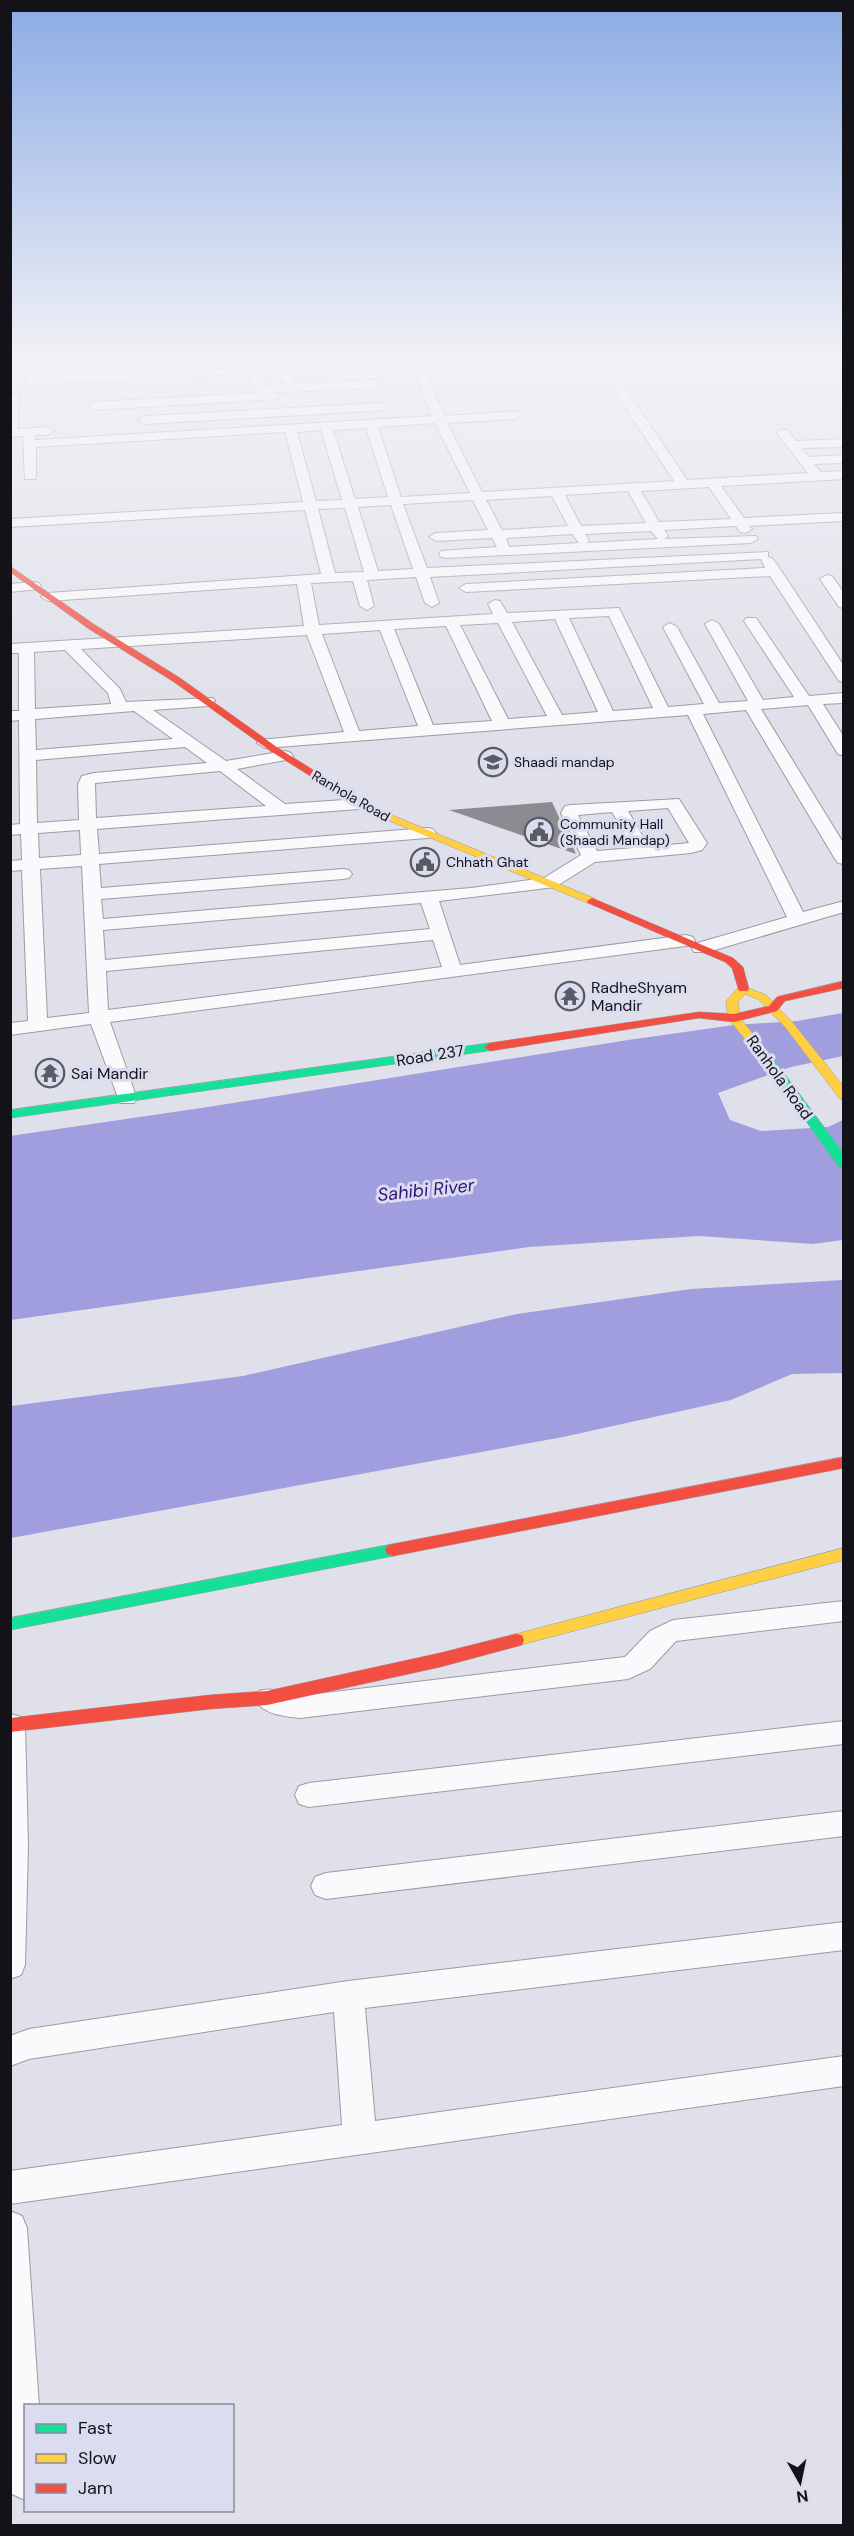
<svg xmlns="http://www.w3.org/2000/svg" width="854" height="2536" viewBox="0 0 854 2536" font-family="'DM Sans',sans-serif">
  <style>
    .water { fill: #a09ede }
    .building { fill: #8b8b92 }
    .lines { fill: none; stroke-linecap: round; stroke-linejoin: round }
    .street-casing { stroke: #9b9ba2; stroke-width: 2 }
    .fast-casing { stroke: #9b9ba2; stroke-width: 1 }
    .slow-casing { stroke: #9b9ba2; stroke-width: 1 }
    .jam-casing { stroke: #9b9ba2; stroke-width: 1 }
    .street { fill: #fafafc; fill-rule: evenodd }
    .fast { fill: #16e098; fill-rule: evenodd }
    .slow { fill: #ffcf43; fill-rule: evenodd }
    .jam { fill: #f24e42; fill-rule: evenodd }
    .labels { text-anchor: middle; stroke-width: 6; stroke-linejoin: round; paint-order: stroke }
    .far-poi-label { font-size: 14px; fill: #121218; stroke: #dbdcef; text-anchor: start }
    .far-street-label { font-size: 14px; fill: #121218; stroke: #dbdcef }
    .poi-label { font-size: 16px; fill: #121218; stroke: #dbdcef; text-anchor: start }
    .street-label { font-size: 16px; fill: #121218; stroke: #dbdcef }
    .water-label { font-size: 18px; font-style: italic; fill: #2e137c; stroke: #dbdcef }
  </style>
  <rect width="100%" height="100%" fill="#e0e0ea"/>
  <g class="water">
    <polygon points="843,1013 843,1056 791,1067 718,1093 730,1120 761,1131 828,1127 843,1120 843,1240 813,1244 699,1236 529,1247 11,1320 10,1136 208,1107 628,1040 734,1025 797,1021"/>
    <polygon points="843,1280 843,1373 792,1374 731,1400 563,1437 11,1538 11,1406 243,1376 517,1314 691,1289"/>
  </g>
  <polygon class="building" points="552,802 576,854 449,810"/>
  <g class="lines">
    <g class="street-casing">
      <g id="street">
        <polygon points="25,360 37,360 37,377 222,369 228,372 222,375 31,385 25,381"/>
        <polygon points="246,360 258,360 265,385 288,384 283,381 277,360 289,360 295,381 291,384 375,380 381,384 375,388 260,393 254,389"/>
        <polygon points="309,360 321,360 327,378 325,380 317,380"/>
        <polygon points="338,360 350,360 356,377 354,379 346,379"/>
        <polygon points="363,360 375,360 380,376 378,378 370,378"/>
        <path d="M409 360H421L444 416 516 411 522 415 516 419 447 423 482 492 674 481 594 360H606L687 480 808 473 777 433 779 430H787L796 441 844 439V447L802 448 809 457 844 455V463L814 464 821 472 844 471V479L721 486 744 518 844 513V521L749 526 752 529 745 533 740 532 736 526 664 530 668 536 665 539 756 536 758 539 751 543 446 558 441 557 439 554 441 551 497 547 492 538 436 541 429 537 436 533 488 530 473 500 403 504 427 568 768 552V557L772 558 780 569 844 666V682L839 681 770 576 466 592 459 588 466 584 765 568 761 559 430 577 439 603 432 607 425 603 416 577 367 580 374 606 367 610 360 606 353 581 311 583 319 625 493 614 488 604 495 600 500 601 507 613 619 608 668 707 704 704 663 627 670 623 677 627 719 703 748 701 705 624 712 620 719 624 763 700 794 697 744 621 746 618H756L809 696 844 693V703L823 704 844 737V756L838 754 808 705 761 709 844 844V864L838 863 835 859 746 710 703 714 803 912 844 901V912L708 952H694L692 948 694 944 787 917 688 715 265 748 257 743 259 740 344 732 307 635 81 649 120 689 126 702 213 698 215 701 207 706 153 710 226 761 285 751 291 753 293 756 291 759 237 769 285 804 359 799 367 804 359 809 97 829 99 854 427 828 433 829 436 833 433 837 427 838 99 864 101 888 343 869 349 870 352 874 349 878 343 879 101 899 103 919 471 888 544 878 581 855 561 813 565 806 571 805 679 799 707 843 702 850 691 853 595 862 555 887 439 901 460 965 686 935 693 937 695 941 693 945 110 1022 137 1099 134 1103H120L91 1024 10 1035V1023L28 1021 22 870 10 871V861L22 860 21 834 10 835V825L20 824 19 720 10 721V711H19V653H10V644L304 626 297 584 48 601 41 597 48 593 321 574 305 510 10 527V519L303 502 285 432 36 447V476L35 479H25L23 436 10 437V394H17L19 397 18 429 48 427 54 431 48 435H35V440L432 416ZM435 423 470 493 401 497 378 427ZM366 428 388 497 355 499 333 430ZM321 430 342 500 316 501 297 432ZM709 487 731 519 659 522 641 491ZM628 491 646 523 581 526 565 495ZM552 496 568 526 502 530 486 500ZM391 505 413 569 378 571 358 507ZM345 508 364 572 335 573 318 509ZM651 531 658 539 587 543 589 540 585 534ZM572 534 579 543 509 547 506 538ZM609 616 653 708 613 711 569 618ZM555 619 598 712 562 715 512 622ZM498 623 547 716 508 719 460 625ZM446 626 492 721 433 725 394 629ZM380 630 418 726 359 731 322 634ZM65 650 108 693 111 704 35 709 34 652ZM134 711 173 739 36 750 35 719ZM185 747 207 763 94 773 82 776 78 784 79 820 37 823 36 760ZM220 771 266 806 96 818 95 783ZM668 808 689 843 649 847 628 811ZM612 812 633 848 597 851 578 815ZM80 830 81 855 39 858 38 833ZM82 866 89 1013 47 1018 40 869ZM421 903 430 929 105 960 103 930ZM433 940 442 967 108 1010 106 971Z"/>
        <polygon points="445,360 457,360 462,374 460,376 452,376"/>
        <polygon points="485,360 497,360 502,372 500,374 492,374"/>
        <polygon points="677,360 689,360 691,363 685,366 681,365"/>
        <polygon points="275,392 281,396 279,399 94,410 88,406 94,402"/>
        <polygon points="382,403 386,404 386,410 144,424 138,420 144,416"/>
        <polygon points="827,575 832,576 844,593 844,608 839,607 820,579"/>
        <polygon points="34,582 39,583 41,586 39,589 10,592 10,584"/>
        <path d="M844 1601V1621L676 1641 650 1669 628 1679 300 1718C284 1716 263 1715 255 1699L259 1691C273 1686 285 1694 300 1696L625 1657 650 1631 673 1620Z"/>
        <polygon points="11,1714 21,1717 25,1725 28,1846 25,1965 21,1975 10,1979"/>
        <polygon points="844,1721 844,1744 309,1807 299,1804 295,1795 299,1786 309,1783"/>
        <polygon points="844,1811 844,1836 326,1899 315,1895 311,1886 315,1877 326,1873"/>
        <polygon points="844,1922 844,1950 365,2008 375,2121 844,2056 844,2086 10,2204 10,2171 342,2125 334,2012 29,2059 10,2066 10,2036 29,2029 348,1981"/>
        <polygon points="10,2211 22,2216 27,2228 39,2406 26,2406 25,2500 12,2494 10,2491"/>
      </g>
    </g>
    <g class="fast-casing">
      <g id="fast">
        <polygon points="490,1043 494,1044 496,1047 494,1050 10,1118 10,1110"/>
        <polygon points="768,1056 772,1057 844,1154 844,1168 839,1167 762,1060"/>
        <polygon points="393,1544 399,1546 401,1550 399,1554 393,1556 10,1630 10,1618"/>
      </g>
    </g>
    <g class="slow-casing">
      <g id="slow">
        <polygon points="372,807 596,899 597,901 592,904 588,903 368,812 368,808"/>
        <polygon points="743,986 766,995 793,1023 844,1087 844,1100 840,1099 785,1027 758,999 745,994 738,1002 740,1018 774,1060 772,1063 764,1063 728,1018 726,1001 739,987"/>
        <polygon points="844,1548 844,1560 516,1646 510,1645 508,1640 510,1635 516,1634"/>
      </g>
    </g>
    <g class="jam-casing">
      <g id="jam">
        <polygon points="10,566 95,625 180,678 278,748 377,810 376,812 368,812 272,752 174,682 89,629 10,572"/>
        <polygon points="592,898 733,958 743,967 749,989 747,991 739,991 732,968 725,962 588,903 587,901"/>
        <polygon points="844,981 844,988 785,1001 777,1011 734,1022 699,1018 490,1051 484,1047 490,1043 699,1012 734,1014 769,1006 777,997"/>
        <polygon points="844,1457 844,1468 393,1556 387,1554 385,1550 387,1546 393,1544"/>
        <polygon points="516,1634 522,1635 524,1640 522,1645 440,1667 267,1705 210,1709 10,1732 10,1718 210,1695 267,1691 440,1653"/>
      </g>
    </g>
    <use href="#street" class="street"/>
    <use href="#fast" class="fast"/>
    <use href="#slow" class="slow"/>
    <use href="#jam" class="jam"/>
  </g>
  <linearGradient id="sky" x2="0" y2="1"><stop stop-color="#8babe4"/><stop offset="0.5" stop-color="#f1f1f6"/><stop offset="1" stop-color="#f1f1f6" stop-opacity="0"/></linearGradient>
  <rect width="854" height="715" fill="url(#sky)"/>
  <defs>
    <g id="school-ring" transform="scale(1.5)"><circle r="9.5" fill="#dbdcef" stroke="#5a5a62" stroke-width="1.5"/><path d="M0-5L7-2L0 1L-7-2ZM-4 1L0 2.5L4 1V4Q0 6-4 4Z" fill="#5a5a62"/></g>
    <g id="civic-ring" transform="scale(1.5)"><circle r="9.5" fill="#dbdcef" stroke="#5a5a62" stroke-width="1.5"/><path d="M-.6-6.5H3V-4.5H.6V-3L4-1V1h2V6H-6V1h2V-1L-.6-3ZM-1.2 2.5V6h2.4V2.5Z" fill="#5a5a62"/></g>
    <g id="temple-ring" transform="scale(1.5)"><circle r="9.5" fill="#dbdcef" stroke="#5a5a62" stroke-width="1.5"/><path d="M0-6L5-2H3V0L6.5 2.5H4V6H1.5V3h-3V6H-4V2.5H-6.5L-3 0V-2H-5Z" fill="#5a5a62"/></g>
  </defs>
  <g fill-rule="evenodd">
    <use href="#school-ring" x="493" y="762"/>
    <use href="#civic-ring" x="539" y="832"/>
    <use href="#civic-ring" x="425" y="862"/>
    <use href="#temple-ring" x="570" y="996"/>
    <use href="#temple-ring" x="50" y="1073"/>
  </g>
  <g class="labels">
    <g class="far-poi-label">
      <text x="514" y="767">Shaadi mandap</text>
      <text x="560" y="829">Community Hall<tspan x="560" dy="16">(Shaadi Mandap)</tspan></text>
      <text x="446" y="867">Chhath Ghat</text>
    </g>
    <g class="far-street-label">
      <text transform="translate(351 796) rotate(30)" y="5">Ranhola Road</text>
    </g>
    <g class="poi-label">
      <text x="591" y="993">RadheShyam<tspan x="591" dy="18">Mandir</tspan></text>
      <text x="71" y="1079">Sai Mandir</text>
    </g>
    <g class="street-label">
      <text transform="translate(430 1055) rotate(-9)" y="6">Road 237</text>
      <text transform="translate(780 1077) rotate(54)" y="6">Ranhola Road</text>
    </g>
    <g class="water-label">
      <text transform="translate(426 1190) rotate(-6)" y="6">Sahibi River</text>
    </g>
  </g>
  <rect width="854" height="2536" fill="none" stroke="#121218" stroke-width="24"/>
  <rect x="24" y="2404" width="210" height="108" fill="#dbdcef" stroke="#8b8b99" stroke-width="1.5"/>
  <rect x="36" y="2424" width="30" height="9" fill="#16e098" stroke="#8b8b99" stroke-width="1.5"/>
  <text x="78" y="2434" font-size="18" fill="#121218">Fast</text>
  <rect x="36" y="2454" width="30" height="9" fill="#ffcf43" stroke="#8b8b99" stroke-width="1.5"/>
  <text x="78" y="2464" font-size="18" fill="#121218">Slow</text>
  <rect x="36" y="2484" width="30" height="9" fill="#f24e42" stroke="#8b8b99" stroke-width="1.5"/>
  <text x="78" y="2494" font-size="18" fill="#121218">Jam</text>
  <g transform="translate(800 2482) rotate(171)" stroke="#dbdcef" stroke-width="4.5" paint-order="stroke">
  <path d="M0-4.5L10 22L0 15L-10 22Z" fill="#121218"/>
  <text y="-9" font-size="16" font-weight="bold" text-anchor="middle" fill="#121218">N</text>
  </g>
</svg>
